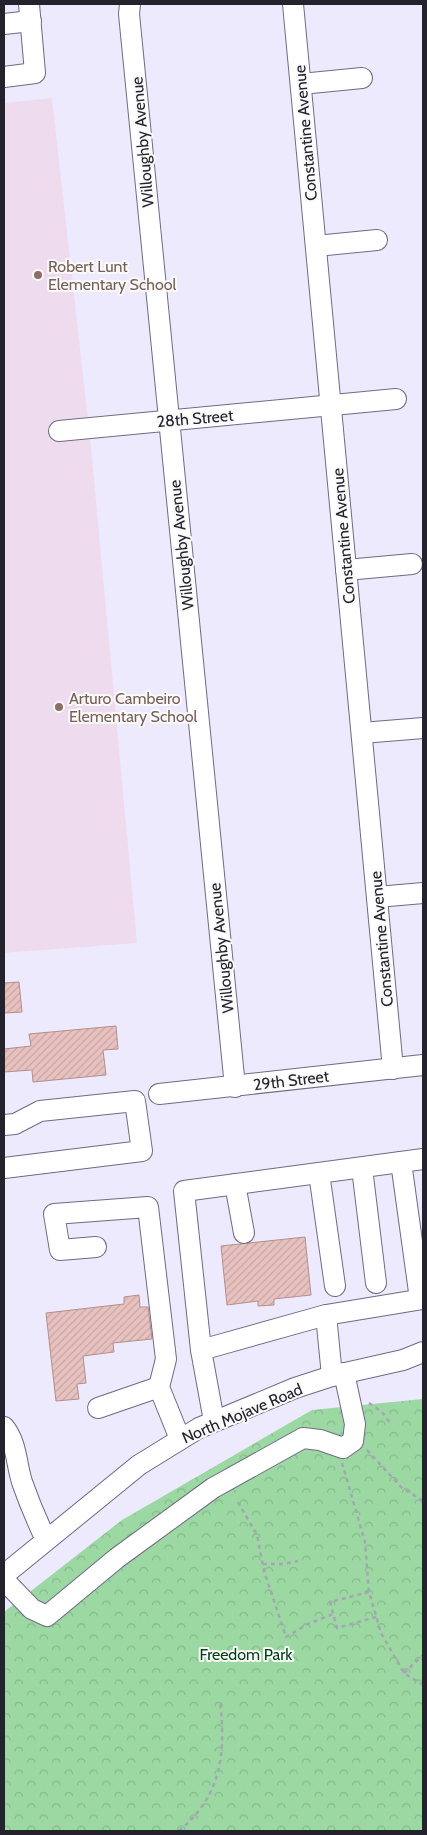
<svg xmlns="http://www.w3.org/2000/svg" width="427" height="1835" viewBox="0 0 427 1835" font-family="Cabin,sans-serif">
  <style>
    .education { fill: #eedcee }
    .park { fill: url(#park-crowns) }
    .building { fill: url(#building-hatch); stroke: #b38f8c }
    .lines { fill: none; stroke-linecap: round; stroke-linejoin: round }
    .minor-casing { stroke: #6e6a86; stroke-width: 22 }
    .path { stroke: #a6a4b5; stroke-width: 2.5; stroke-dasharray: 4 4; stroke-linecap: butt }
    .minor { stroke: #fff; stroke-width: 20 }
    .education-dot { fill: #8d6e63; stroke: #fafafa; stroke-width: 2 }
    .labels { text-anchor: middle; stroke-width: 4; stroke-linejoin: round; paint-order: stroke }
    .street-label { font-size: 16px; fill: #23222d; stroke: #fafafa }
    .education-label { font-size: 16px; fill: #785e54; stroke: #fafafa; text-anchor: start }
    .park-label { font-size: 16px; fill: #003d11; stroke: #fafafa }
  </style>
  <defs>
    <pattern id="park-crowns" width="20" height="18" patternUnits="userSpaceOnUse" patternTransform="scale(1.25)"><rect width="20" height="18" fill="#9cd8a2"/><path d="M2 6a3 3 0 1 1 6 0M12 15a3 3 0 1 1 6 0" fill="none" stroke="#86b98c"/></pattern>
    <pattern id="building-hatch" width="6" height="6" patternUnits="userSpaceOnUse" patternTransform="scale(1.25)"><rect width="6" height="6" fill="#e8c2bf"/><path d="M-1 1l2-2M0 6l6-6M5 7l2-2" fill="none" stroke="#c7a6a4"/></pattern>
  </defs>
  <rect width="100%" height="100%" fill="#edeafe"/>
  <polygon class="education" points="52,98 91,447 137,943 4,953 4,103"/>
  <polygon class="park" points="423,1399 423,1831 4,1831 4,1612 122,1520 312,1410"/>
  <g class="building">
    <polygon points="19,982 22,1012 4,1013 4,983"/>
    <polygon points="116,1026 118,1049 103,1050 106,1075 33,1082 32,1070 4,1072 4,1049 31,1046 29,1034"/>
    <polygon points="305,1237 311,1295 274,1299 274,1305 258,1306 258,1301 227,1305 221,1246"/>
    <polygon points="139,1295 140,1307 148,1307 152,1339 113,1343 114,1352 83,1356 86,1383 77,1384 79,1399 56,1401 46,1313 124,1304 124,1297"/>
  </g>
  <g class="lines">
    <g class="minor-casing">
      <g id="minor">
        <polyline points="130,4 129,14 235,1087"/>
        <polyline points="293,4 393,1069"/>
        <polyline points="4,24 31,21"/>
        <polyline points="4,77 35,73 29,4"/>
        <polyline points="301,84 362,78"/>
        <polyline points="316,246 377,240"/>
        <polyline points="59,431 396,399"/>
        <polyline points="346,570 412,564"/>
        <polyline points="362,733 423,728"/>
        <polyline points="377,897 423,893"/>
        <polyline points="159,1094 423,1065"/>
        <polyline points="4,1125 15,1124 40,1111 135,1101 142,1151 4,1168"/>
        <polyline points="401,1162 420,1299"/>
        <polyline points="362,1168 376,1283"/>
        <polyline points="319,1173 335,1286"/>
        <polyline points="235,1184 244,1233"/>
        <polyline points="96,1247 60,1250 54,1214 148,1207 166,1359 159,1387 180,1439"/>
        <polyline points="201,1350 184,1191 423,1159"/>
        <polyline points="332,1376 326,1315 423,1299"/>
        <polyline points="98,1408 159,1387"/>
        <polyline points="214,1421 201,1350 326,1315"/>
        <path d="M4 1427C17 1443 16 1463 22 1482 29 1502 37 1521 46 1540"/>
        <polyline points="4,1575 139,1465 199,1428 295,1388 332,1376 403,1360 423,1352"/>
        <polyline points="4,1580 32,1609 47,1616 117,1558 213,1488 303,1438 320,1440 343,1448 353,1441 355,1424 344,1373"/>
      </g>
    </g>
    <g class="path">
      <polyline points="369,1403 382,1412 391,1424"/>
      <polyline points="367,1450 401,1487 423,1501"/>
      <polyline points="342,1463 365,1542 369,1592 381,1633 404,1673 423,1685"/>
      <polyline points="238,1502 257,1535 264,1571 286,1637 308,1624 333,1614"/>
      <polyline points="263,1564 283,1564 298,1561"/>
      <polyline points="369,1592 330,1602 337,1628 376,1617"/>
      <polyline points="404,1673 423,1655"/>
      <path d="M179 1831C222 1795 226 1753 220 1701"/>
    </g>
    <use href="#minor" class="minor"/>
  </g>
  <g class="education-dot">
    <circle cx="38" cy="275" r="5"/>
    <circle cx="59" cy="707" r="5"/>
  </g>
  <g class="labels">
    <g class="street-label">
      <text transform="translate(305 133) rotate(-95)" y="6">Constantine Avenue</text>
      <text transform="translate(142 142) rotate(-95)" y="6">Willoughby Avenue</text>
      <text transform="translate(195 418) rotate(-5)" y="6">28th Street</text>
      <text transform="translate(343 536) rotate(-95)" y="6">Constantine Avenue</text>
      <text transform="translate(181 545) rotate(-96)" y="6">Willoughby Avenue</text>
      <text transform="translate(381 939) rotate(-95)" y="6">Constantine Avenue</text>
      <text transform="translate(221 948) rotate(-96)" y="6">Willoughby Avenue</text>
      <text transform="translate(291 1080) rotate(-7)" y="6">29th Street</text>
      <text transform="translate(242 1413) rotate(-23)" y="6">North Mojave Road</text>
    </g>
    <g class="education-label">
      <text x="48" y="272">Robert Lunt<tspan x="48" dy="18">Elementary School</tspan></text>
      <text x="69" y="704">Arturo Cambeiro<tspan x="69" dy="18">Elementary School</tspan></text>
    </g>
    <g class="park-label">
      <text x="246" y="1660">Freedom Park</text>
    </g>
  </g>
  <rect width="427" height="1835" fill="none" stroke="#23222d" stroke-width="10"/>
</svg>
